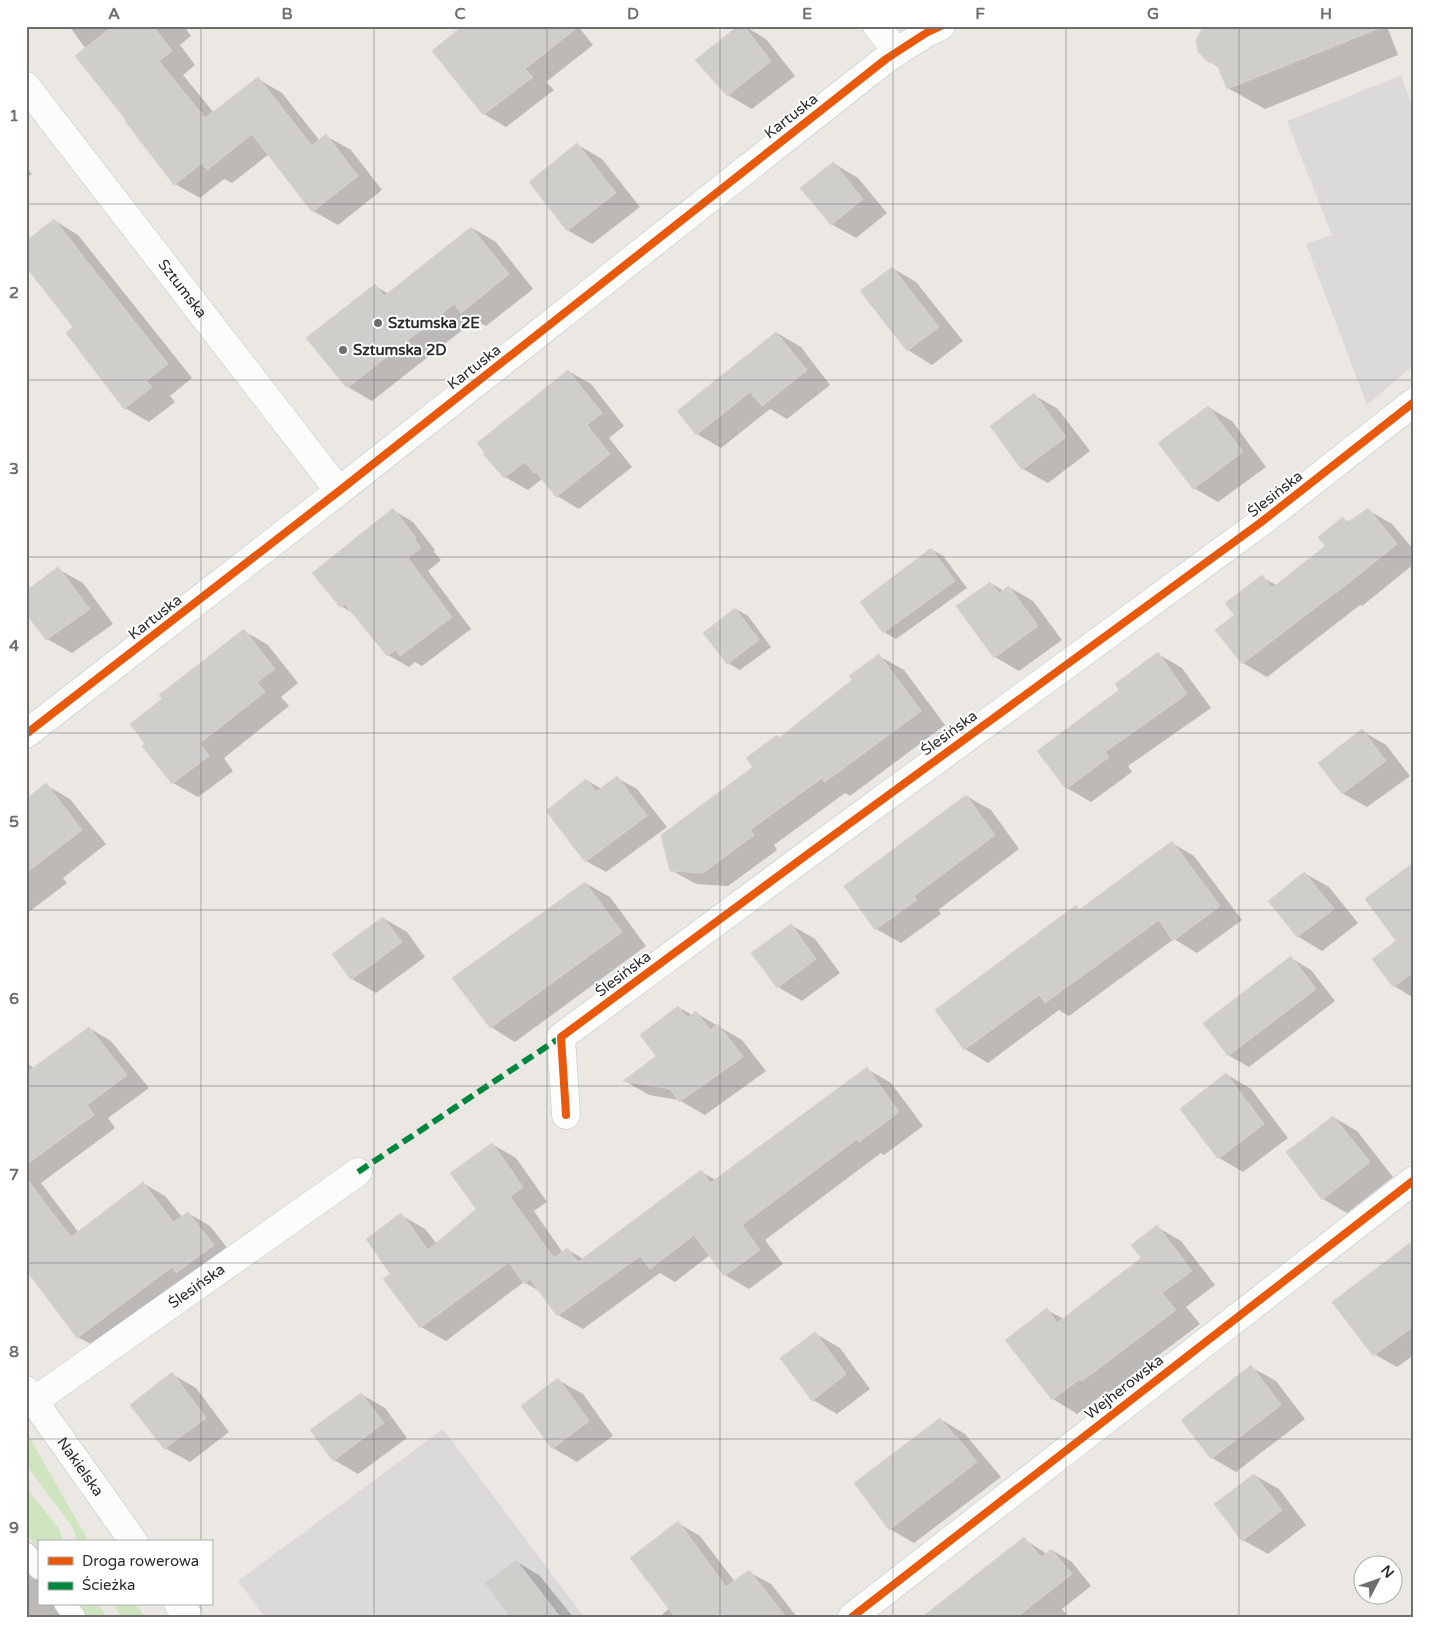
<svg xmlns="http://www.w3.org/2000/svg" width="1440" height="1643" viewBox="0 0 1440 1643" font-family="'Varela Round',sans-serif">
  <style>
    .industrial { fill: #dcd9db }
    .green { fill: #cee5bf }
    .shadow { fill: #0003 }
    .building { fill: #d0cecb; stroke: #d6d4d0 }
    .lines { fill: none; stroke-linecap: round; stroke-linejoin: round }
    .service-casing { stroke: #c5c4c4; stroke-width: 23 }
    .minor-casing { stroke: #c5c4c4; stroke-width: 29 }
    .secondary-casing { stroke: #c5c4c4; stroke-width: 29 }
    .path { stroke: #c8c8c8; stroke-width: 3; stroke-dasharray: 4 2.5; stroke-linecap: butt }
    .service { stroke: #fcfcfb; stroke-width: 21 }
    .minor { stroke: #fcfcfb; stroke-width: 28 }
    .secondary { stroke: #fcfcfb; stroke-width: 28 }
    .quiet { stroke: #00873e; stroke-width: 6; stroke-dasharray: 12 6; stroke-linecap: butt }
    .cycleway-casing { stroke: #fff; stroke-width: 11 }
    .cycleway { stroke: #e8590c; stroke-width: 8 }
    .grid { fill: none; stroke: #706e6d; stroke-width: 1; stroke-opacity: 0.55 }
    .poi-dot { fill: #706e6d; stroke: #fff; stroke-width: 2 }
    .labels { text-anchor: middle; stroke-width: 4; stroke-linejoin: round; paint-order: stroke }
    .street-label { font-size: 15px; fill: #2d2d2d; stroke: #fff }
    .poi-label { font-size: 15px; font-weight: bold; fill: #2d2d2d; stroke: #fff; text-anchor: start }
    .neatline { fill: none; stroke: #706e6d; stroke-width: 2 }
    .grid-label { font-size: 16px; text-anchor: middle; font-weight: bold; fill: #706e6d }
  </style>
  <rect width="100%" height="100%" fill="#ebe8e4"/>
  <g class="industrial">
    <polygon points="1401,75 1414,111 1414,365 1367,405 1306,244 1332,235 1287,121"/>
    <polygon points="443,1429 584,1617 265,1617 238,1581"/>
  </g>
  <g class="green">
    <polygon points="26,1431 89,1542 76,1542 75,1534 72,1526 26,1465"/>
    <polygon points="29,1491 60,1530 63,1542 39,1542 39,1550 26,1534 26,1493"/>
    <polygon points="80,1604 98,1604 107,1617 89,1617"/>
    <polygon points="113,1604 135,1604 145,1617 122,1617"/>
  </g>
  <g class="shadow">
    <polygon points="69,26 184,26 191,36 180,45 195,65 183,75 214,113 258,79 282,93 320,141 326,136 351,150 382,190 338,225 313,211 269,154 232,183 224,179 200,198 175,184 126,121 128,120 86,49"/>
    <polygon points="578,26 593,45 546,82 554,90 506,127 484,114 434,51"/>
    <polygon points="740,26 744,26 766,39 795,76 752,109 728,95"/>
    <polygon points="1204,26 1387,26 1398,55 1265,109 1228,88 1220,68 1209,61"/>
    <polygon points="578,145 602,159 640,207 592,244 567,230"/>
    <polygon points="833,163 858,178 887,213 856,238 831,224"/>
    <polygon points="26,167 32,174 26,178"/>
    <polygon points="54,220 78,235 192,378 170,396 175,402 149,422 125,408 75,328"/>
    <polygon points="472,228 496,242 533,289 486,326 475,320 372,401 348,387 375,286 389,294"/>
    <polygon points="892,268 916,282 963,341 932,365 908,350 862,292"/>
    <polygon points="777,333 801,347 830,385 787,419 770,409 721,448 697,434"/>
    <polygon points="568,371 591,384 624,426 609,438 632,467 579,509 557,496 542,479 528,490 505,477 485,454"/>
    <polygon points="1034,395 1058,409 1090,451 1048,483 1023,469"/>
    <polygon points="1208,407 1232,421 1266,467 1218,502 1194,488"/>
    <polygon points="393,510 413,522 435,550 434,552 441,560 428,571 471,629 422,666 415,662 409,667 388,655 356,615 341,606 313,573"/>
    <polygon points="1368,510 1392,524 1414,550 1414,564 1362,606 1360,605 1267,677 1243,663 1235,615 1262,577 1278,586 1327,546 1343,519 1350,522"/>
    <polygon points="931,549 943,556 967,588 896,639 884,632"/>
    <polygon points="58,569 83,583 113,624 72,653 47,639"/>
    <polygon points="990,583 1004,591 1009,587 1033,601 1062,640 1019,671 995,657"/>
    <polygon points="736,609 748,616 771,647 740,670 728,663"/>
    <polygon points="244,631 268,645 298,683 281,697 289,706 224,758 233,771 198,797 173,783 144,746"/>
    <polygon points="1158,654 1182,668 1211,708 1128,766 1132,772 1091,802 1067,788 1121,690"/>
    <polygon points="879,656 904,670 945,725 850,796 845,793 774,845 777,850 728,886 696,884 671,870 755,768 777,736 781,738 854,680"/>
    <polygon points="1362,731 1386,745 1410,776 1367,807 1342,793"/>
    <polygon points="617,778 637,789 667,827 606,872 586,861 586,780 602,789"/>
    <polygon points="46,785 70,799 106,844 63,878 67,883 26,914 26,800"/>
    <polygon points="966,796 991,810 1019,849 938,910 941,914 901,943 876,929 846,887"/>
    <polygon points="1172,843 1194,856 1242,920 1197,953 1174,939 1069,1016 1059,1010 988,1063 965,1049 936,1011 1076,907 1081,910"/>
    <polygon points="1414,869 1414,998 1394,986 1373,960 1398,941"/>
    <polygon points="1304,873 1329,887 1358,923 1322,951 1297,936"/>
    <polygon points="585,883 610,897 646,946 515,1042 491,1027 454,978"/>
    <polygon points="383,918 407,932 425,957 376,993 352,979"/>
    <polygon points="791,925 815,939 840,973 802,1001 778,987"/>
    <polygon points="1291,958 1311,970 1335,1001 1249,1067 1228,1055"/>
    <polygon points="678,1007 692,1015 696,1013 742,1040 766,1071 705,1115 679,1100 649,1095 625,1081 657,1056"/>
    <polygon points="89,1028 111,1041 149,1088 108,1118 115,1128 41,1183 79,1233 143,1183 165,1196 182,1217 188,1213 210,1226 235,1258 100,1349 78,1337 26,1268 26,1063 34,1068"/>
    <polygon points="867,1069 891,1083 923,1126 884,1155 881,1153 765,1240 783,1264 749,1289 725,1275 710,1255 675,1282 660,1273 583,1329 558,1315 541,1292 524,1282 446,1341 421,1327 392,1274 401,1215 425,1229 437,1244 477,1209 492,1144 516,1158 547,1202 534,1211 563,1253 568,1250 584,1259 701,1172 716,1180"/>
    <polygon points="1226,1074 1251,1089 1288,1138 1243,1172 1219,1158"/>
    <polygon points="1333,1117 1357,1131 1393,1177 1347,1213 1323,1199"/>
    <polygon points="1157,1227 1181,1241 1215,1285 1186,1307 1200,1324 1107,1394 1105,1393 1077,1414 1053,1399 1007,1340 1047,1310 1064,1319 1143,1258"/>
    <polygon points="1414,1242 1414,1355 1397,1367 1372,1353"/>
    <polygon points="816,1334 840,1348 870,1389 837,1414 813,1400"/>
    <polygon points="1251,1367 1276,1381 1305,1419 1236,1472 1212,1458"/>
    <polygon points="172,1374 196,1388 229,1432 190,1462 165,1448"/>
    <polygon points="558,1380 583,1394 613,1436 577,1462 553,1448"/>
    <polygon points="361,1394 385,1408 407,1438 358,1474 334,1460"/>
    <polygon points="940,1419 965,1434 1001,1477 914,1543 890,1529"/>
    <polygon points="1254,1475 1279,1489 1306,1525 1268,1554 1243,1540"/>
    <polygon points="678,1523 700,1536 735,1582 749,1572 771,1584 797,1617 659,1617 670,1608"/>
    <polygon points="1024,1539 1047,1554 1052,1550 1072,1562 1091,1586 1062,1609 1068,1617 954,1617"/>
    <polygon points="26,1549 39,1565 39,1604 69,1604 78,1617 26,1617"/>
    <polygon points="516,1561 540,1576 573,1617 512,1617"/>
  </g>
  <g class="building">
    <polygon points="113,26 153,26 172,51 159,61 205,118 258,77 312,146 326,134 358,176 312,212 252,134 207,170 202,163 174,185 125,121 126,120 75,56"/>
    <polygon points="462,26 579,26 525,69 533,77 483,115 432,51"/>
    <polygon points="738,26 744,26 771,61 727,96 695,60"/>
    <polygon points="1203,26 1379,26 1380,28 1227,89 1217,64 1208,62 1198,52 1196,40"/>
    <polygon points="577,143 616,193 567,231 529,182"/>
    <polygon points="833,162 863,199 831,225 800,188"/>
    <polygon points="54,219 168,364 146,381 152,387 124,409 66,333 73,327 26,267 26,241"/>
    <polygon points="471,227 509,274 461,313 454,304 347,388 306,338 375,284 384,296"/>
    <polygon points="892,267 939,327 907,351 860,291"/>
    <polygon points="776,332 807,370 762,406 750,392 696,435 677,411"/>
    <polygon points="568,370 602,413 587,425 610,454 556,497 536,472 534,473 525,462 504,478 483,454 485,453 477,443"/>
    <polygon points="1034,393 1066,437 1022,470 990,426"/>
    <polygon points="1208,406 1243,452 1193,489 1158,443"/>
    <polygon points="393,508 416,538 414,539 421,548 408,558 452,617 400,656 396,650 387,656 345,604 340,607 312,573"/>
    <polygon points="1368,508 1397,544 1336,593 1336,592 1242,664 1215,630 1234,615 1225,603 1262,575 1272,588 1325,546 1318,537 1343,517 1347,523"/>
    <polygon points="931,548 955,581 883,633 860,602"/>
    <polygon points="58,567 90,609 46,640 26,614 26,591"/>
    <polygon points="990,582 999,593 1009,586 1038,626 994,658 956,606"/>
    <polygon points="735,608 759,640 727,664 703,633"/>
    <polygon points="244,629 275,669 257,682 265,692 200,743 209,756 172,784 142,746 145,744 130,724 162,699 159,695"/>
    <polygon points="1158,652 1187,694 1105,752 1109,757 1066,789 1037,751 1119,690 1115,684"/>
    <polygon points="879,654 921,711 825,782 822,778 750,830 754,835 703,873 670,871 661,835 753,767 746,758 777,735 779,738 852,680 849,676"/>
    <polygon points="1362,729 1386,761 1342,794 1318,763"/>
    <polygon points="617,776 647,816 585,862 546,811 586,779 596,792"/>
    <polygon points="46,783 82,830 26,873 26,799"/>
    <polygon points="966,795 995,835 914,896 917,900 875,930 844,886"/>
    <polygon points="1172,841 1220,906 1173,941 1159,920 1045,1003 1039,995 964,1050 935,1010 1076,905 1079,910"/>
    <polygon points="1414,862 1414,972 1393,987 1372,959 1396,941 1365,899"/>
    <polygon points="1304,872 1334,909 1297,937 1268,901"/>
    <polygon points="585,882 622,932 490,1028 452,978"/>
    <polygon points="383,917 402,942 351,980 332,954"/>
    <polygon points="791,924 816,959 777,988 751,953"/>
    <polygon points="1291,956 1316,989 1228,1056 1203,1023"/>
    <polygon points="678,1006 687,1018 696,1011 710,1030 718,1024 743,1057 679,1102 670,1089 623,1081 656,1056 640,1035"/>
    <polygon points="89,1027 127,1075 87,1105 94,1115 26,1165 26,1073"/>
    <polygon points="867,1067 899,1112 859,1142 857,1139 742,1225 760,1250 724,1276 694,1235 650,1269 640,1256 557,1316 530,1279 524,1284 509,1262 420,1328 383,1279 390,1274 366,1239 401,1213 428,1250 476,1209 450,1173 492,1143 523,1187 510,1197 554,1258 567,1248 578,1262 701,1170 710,1183"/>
    <polygon points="1226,1073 1264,1124 1218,1159 1180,1109"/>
    <polygon points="1333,1116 1370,1162 1322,1200 1286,1152"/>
    <polygon points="26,1178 71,1237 143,1182 173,1222 188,1212 214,1245 176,1273 172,1267 77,1338 26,1270"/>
    <polygon points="1157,1225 1192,1271 1162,1293 1176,1310 1082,1381 1080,1379 1052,1400 1005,1340 1047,1308 1057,1323 1141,1258 1131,1245"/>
    <polygon points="1414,1240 1414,1326 1373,1356 1332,1302"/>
    <polygon points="815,1332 846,1374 812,1401 780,1358"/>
    <polygon points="1251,1365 1281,1405 1211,1459 1181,1420"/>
    <polygon points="172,1372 206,1418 164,1449 130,1405"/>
    <polygon points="558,1378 589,1421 552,1449 521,1406"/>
    <polygon points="361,1393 384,1423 333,1461 310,1430"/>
    <polygon points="940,1418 956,1437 957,1437 977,1462 889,1530 854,1483"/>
    <polygon points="1254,1474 1282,1510 1242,1541 1214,1504"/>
    <polygon points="678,1521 726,1587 749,1570 786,1617 675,1617 630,1558"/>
    <polygon points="1024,1537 1041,1557 1051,1549 1072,1574 1017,1617 922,1617"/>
    <polygon points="516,1560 560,1617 510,1617 485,1583"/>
  </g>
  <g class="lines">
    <g class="service-casing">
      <g id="service">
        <polyline points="26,1553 39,1569"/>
        <polyline points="65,1604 75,1617"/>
      </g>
    </g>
    <g class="minor-casing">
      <g id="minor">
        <polyline points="877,26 897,52"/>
        <path id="s1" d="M26 86 339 491"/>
        <polyline points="26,734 339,491 886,59 926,33 941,26"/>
        <polyline points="566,1115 561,1037 812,851 1260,523 1414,402"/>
        <path id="s2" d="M34 1401 358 1172"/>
        <polyline points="852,1617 1414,1180"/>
      </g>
    </g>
    <g class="secondary-casing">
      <g id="secondary">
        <path id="s3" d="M26 1390 134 1542"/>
        <polyline points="178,1604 189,1617"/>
      </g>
    </g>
    <polyline class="path" points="26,1486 31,1482"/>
    <use href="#service" class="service"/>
    <use href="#minor" class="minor"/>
    <use href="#secondary" class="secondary"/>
    <polyline class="quiet" points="358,1172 561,1037"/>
    <g class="cycleway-casing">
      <g id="cycleway">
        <polyline points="26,734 339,491 886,59 926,33 941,26"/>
        <polyline points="566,1115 561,1037 812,851 1260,523 1414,402"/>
        <polyline points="852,1617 1414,1180"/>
      </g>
    </g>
    <use href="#cycleway" class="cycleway"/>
  </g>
  <path class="grid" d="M201 26V1542M374 26V1617M547 26V1617M720 26V1617M893 26V1617M1066 26V1617M1239 26V1617M26 204H1414M26 380H1414M26 557H1414M26 733H1414M26 910H1414M26 1086H1414M26 1263H1414M26 1439H1414M201 1604V1617"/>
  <g class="poi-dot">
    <circle cx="378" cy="323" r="5"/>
    <circle cx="343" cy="350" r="5"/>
  </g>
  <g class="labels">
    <g class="street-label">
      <text transform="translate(791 116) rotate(-38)" y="5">Kartuska</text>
      <text dy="5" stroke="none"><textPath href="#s1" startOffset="256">Sztumska</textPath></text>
      <text transform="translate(474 367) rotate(-38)" y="5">Kartuska</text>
      <text transform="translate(1275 494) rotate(-38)" y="5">Ślesińska</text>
      <text transform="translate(155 617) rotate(-38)" y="5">Kartuska</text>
      <text transform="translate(949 733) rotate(-36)" y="5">Ślesińska</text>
      <text transform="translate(623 974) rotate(-37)" y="5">Ślesińska</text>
      <text dy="5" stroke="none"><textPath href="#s2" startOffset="199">Ślesińska</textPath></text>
      <text transform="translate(1124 1387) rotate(-38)" y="5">Wejherowska</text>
      <text dy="5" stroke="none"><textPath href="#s3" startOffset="94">Nakielska</textPath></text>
    </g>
    <g class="poi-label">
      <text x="388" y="328">Sztumska 2E</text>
      <text x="353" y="355">Sztumska 2D</text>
    </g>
  </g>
  <rect width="1440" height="1643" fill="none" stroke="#ffffff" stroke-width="55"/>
  <rect x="38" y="1540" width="175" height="65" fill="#ffffff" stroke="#ababab"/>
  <rect x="48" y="1557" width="25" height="8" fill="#e8590c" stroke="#ababab"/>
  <text x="82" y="1566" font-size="15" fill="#2d2d2d">Droga rowerowa</text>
  <rect x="48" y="1582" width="25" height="8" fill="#00873e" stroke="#ababab"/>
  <text x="82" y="1590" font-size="15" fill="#2d2d2d">Ścieżka</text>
  <g transform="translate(1378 1580) rotate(49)"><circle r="24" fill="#ffffff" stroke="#ababab"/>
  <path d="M0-4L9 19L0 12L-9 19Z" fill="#706e6d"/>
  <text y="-8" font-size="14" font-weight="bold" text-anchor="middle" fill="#2d2d2d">N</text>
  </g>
  <rect x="28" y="28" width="1384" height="1588" class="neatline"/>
  <g class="grid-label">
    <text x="114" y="19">A</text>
    <text x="287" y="19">B</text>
    <text x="460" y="19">C</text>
    <text x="633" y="19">D</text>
    <text x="807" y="19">E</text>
    <text x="980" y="19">F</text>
    <text x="1153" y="19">G</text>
    <text x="1326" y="19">H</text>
    <text x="14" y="121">1</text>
    <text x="14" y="298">2</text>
    <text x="14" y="474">3</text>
    <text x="14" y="651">4</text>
    <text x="14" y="827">5</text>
    <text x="14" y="1004">6</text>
    <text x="14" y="1180">7</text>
    <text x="14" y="1357">8</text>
    <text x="14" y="1533">9</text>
  </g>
</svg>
